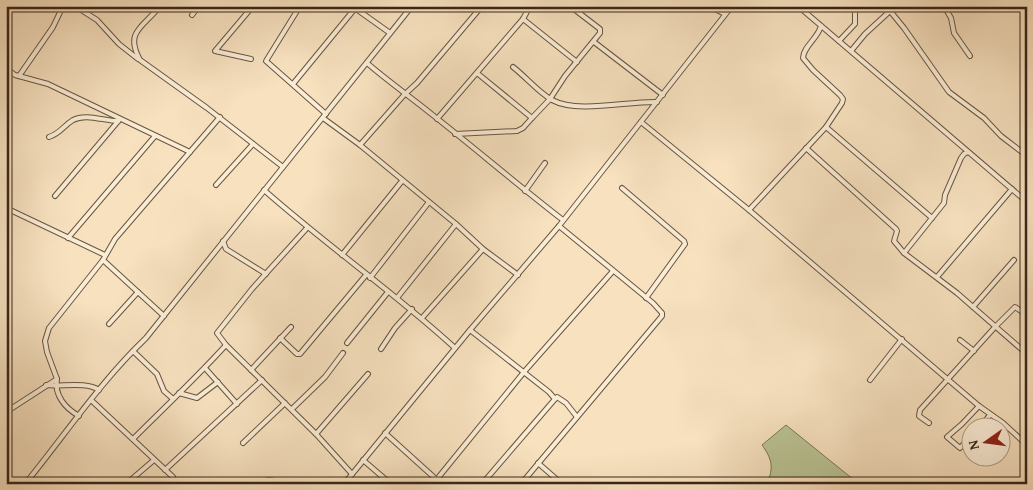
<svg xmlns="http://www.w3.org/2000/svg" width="1033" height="490" viewBox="0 0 1033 490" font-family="'Gentium Book Plus',serif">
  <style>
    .green { fill: #bac394; stroke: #7a7556 }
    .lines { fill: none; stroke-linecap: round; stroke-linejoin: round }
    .minor-casing { stroke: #685641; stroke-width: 6 }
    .minor { stroke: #faecd5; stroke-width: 4 }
  </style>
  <rect width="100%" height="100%" fill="#f7e1bf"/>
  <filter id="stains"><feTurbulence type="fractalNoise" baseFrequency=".004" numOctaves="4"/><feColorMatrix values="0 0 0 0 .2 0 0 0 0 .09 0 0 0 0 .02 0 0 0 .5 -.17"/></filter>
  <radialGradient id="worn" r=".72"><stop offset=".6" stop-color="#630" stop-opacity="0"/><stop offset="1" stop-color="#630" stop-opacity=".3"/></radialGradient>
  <path class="green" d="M786 425 859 484H767C774 467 772 459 762 445Z"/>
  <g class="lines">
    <g class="minor-casing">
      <g id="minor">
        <polyline points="75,6 97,20 119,44 138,59"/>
        <path d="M160 6C144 27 124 31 140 60L207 108 283 167"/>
        <polyline points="300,6 266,61 326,114"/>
        <polyline points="352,6 390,33"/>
        <polyline points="530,6 523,19 577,62"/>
        <polyline points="709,6 725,14"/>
        <polyline points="798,6 1027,202"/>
        <polyline points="886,6 904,28 949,92 984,118 1001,136 1027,156"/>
        <polyline points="944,6 951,18 954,33 970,56"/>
        <polyline points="1022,6 1027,16"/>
        <polyline points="192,15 199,6"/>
        <polyline points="839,41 855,24 855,6"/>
        <polyline points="594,42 663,95"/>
        <polyline points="851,51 865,34 890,11"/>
        <polyline points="251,59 215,51 253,6"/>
        <path d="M367 63C389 82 412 98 434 116 477 150 519 186 563 220"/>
        <path d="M513 67C526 77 538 92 552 100 578 114 627 101 657 102"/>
        <polyline points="6,68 15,75 48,84 190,152"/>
        <polyline points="477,73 532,118 550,99 565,76 600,33 600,29 570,6"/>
        <polyline points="19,76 53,27 63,6"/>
        <polyline points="293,84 357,6"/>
        <polyline points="323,118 360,145 456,224 483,249 518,275"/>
        <polyline points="437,119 523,19"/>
        <polyline points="641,122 749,210 979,406 1003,423 1027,445"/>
        <polyline points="826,127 932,218"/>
        <polyline points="455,134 517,131 523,128 532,118"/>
        <path d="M49 137C61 133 63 126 73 120 86 113 104 121 118 121"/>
        <polyline points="360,145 404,95 417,83 482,6"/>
        <polyline points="806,148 896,229 897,231 894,241 904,253 957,293 1027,354"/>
        <polyline points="216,185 253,144"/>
        <polyline points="622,188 684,241 685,244 646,298"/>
        <path d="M264 190C326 245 394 292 455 348"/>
        <polyline points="525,191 545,163"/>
        <polyline points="55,196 120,119"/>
        <polyline points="6,208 105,255"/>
        <path d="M749 210 826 127 842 103 843 99 840 95 813 70 803 58C803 47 818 38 821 26"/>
        <polyline points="307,228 252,289 217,333 226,345 316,434 352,474"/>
        <polyline points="68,238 155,136"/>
        <polyline points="223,241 226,249 266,274"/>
        <polyline points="904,253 944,203 945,195 961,158 964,154 968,152"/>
        <polyline points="342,255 402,181"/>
        <polyline points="937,277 1012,189"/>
        <polyline points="370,278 429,202"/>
        <polyline points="397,298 456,224"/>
        <polyline points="973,307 1014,260"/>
        <polyline points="164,316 103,260 115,239 220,117"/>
        <polyline points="422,318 483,249"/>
        <polyline points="109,324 138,292"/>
        <polyline points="470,330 549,392 555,399 557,397 566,403 577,417"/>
        <polyline points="280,338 297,354 300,354 366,275"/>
        <polyline points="960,340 974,351"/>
        <polyline points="347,343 388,292"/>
        <polyline points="381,349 395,328 412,309"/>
        <polyline points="133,351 157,374 164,391 172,398"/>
        <polyline points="205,368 237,404"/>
        <polyline points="251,370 291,327"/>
        <path d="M57 379C54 395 65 408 79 416"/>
        <polyline points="870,380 902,339"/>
        <path d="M46 385C61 387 86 381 99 390"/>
        <polyline points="179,393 197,398 218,382"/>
        <polyline points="91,400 173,477 176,484"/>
        <polyline points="292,409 325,377 343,353"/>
        <polyline points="6,412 57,379 47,352 45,341 49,328 103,260"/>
        <polyline points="929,423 919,416 920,410 995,327 1015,307 1027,315"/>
        <polyline points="979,428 990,415"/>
        <polyline points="385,433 437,480"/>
        <polyline points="316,434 368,374"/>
        <polyline points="970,437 960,448 947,437 962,424 979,406"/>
        <path d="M133 439C164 408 196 378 226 345"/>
        <polyline points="243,443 285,403"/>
        <polyline points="363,460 391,484"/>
        <polyline points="538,463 562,484"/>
        <polyline points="165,470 262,380"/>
        <path d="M25 484C65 435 100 382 146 338L412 6"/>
        <polyline points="126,484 154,460"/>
        <polyline points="252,484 269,480 295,484"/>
        <polyline points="344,484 470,330 559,226 732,6"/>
        <polyline points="433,484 524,372 613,271"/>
        <polyline points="482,484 555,399"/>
        <polyline points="521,484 662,316 662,313 653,303 559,226"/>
      </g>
    </g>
    <use href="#minor" class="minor"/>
  </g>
  <rect width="1033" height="490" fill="none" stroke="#f7e1bf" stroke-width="25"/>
  <rect x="8" y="8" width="1018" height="475" fill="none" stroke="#392717" stroke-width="2.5"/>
  <rect x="12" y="12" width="1008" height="465" fill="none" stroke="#392717"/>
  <g transform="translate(986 442) rotate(256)"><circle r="24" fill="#faecd5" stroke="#ad9d89"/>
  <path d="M0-4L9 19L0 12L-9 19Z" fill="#8f2418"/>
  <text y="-8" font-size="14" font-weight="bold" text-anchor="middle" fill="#392717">N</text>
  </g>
  <rect width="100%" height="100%" filter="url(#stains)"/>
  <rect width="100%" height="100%" fill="url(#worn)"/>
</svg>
